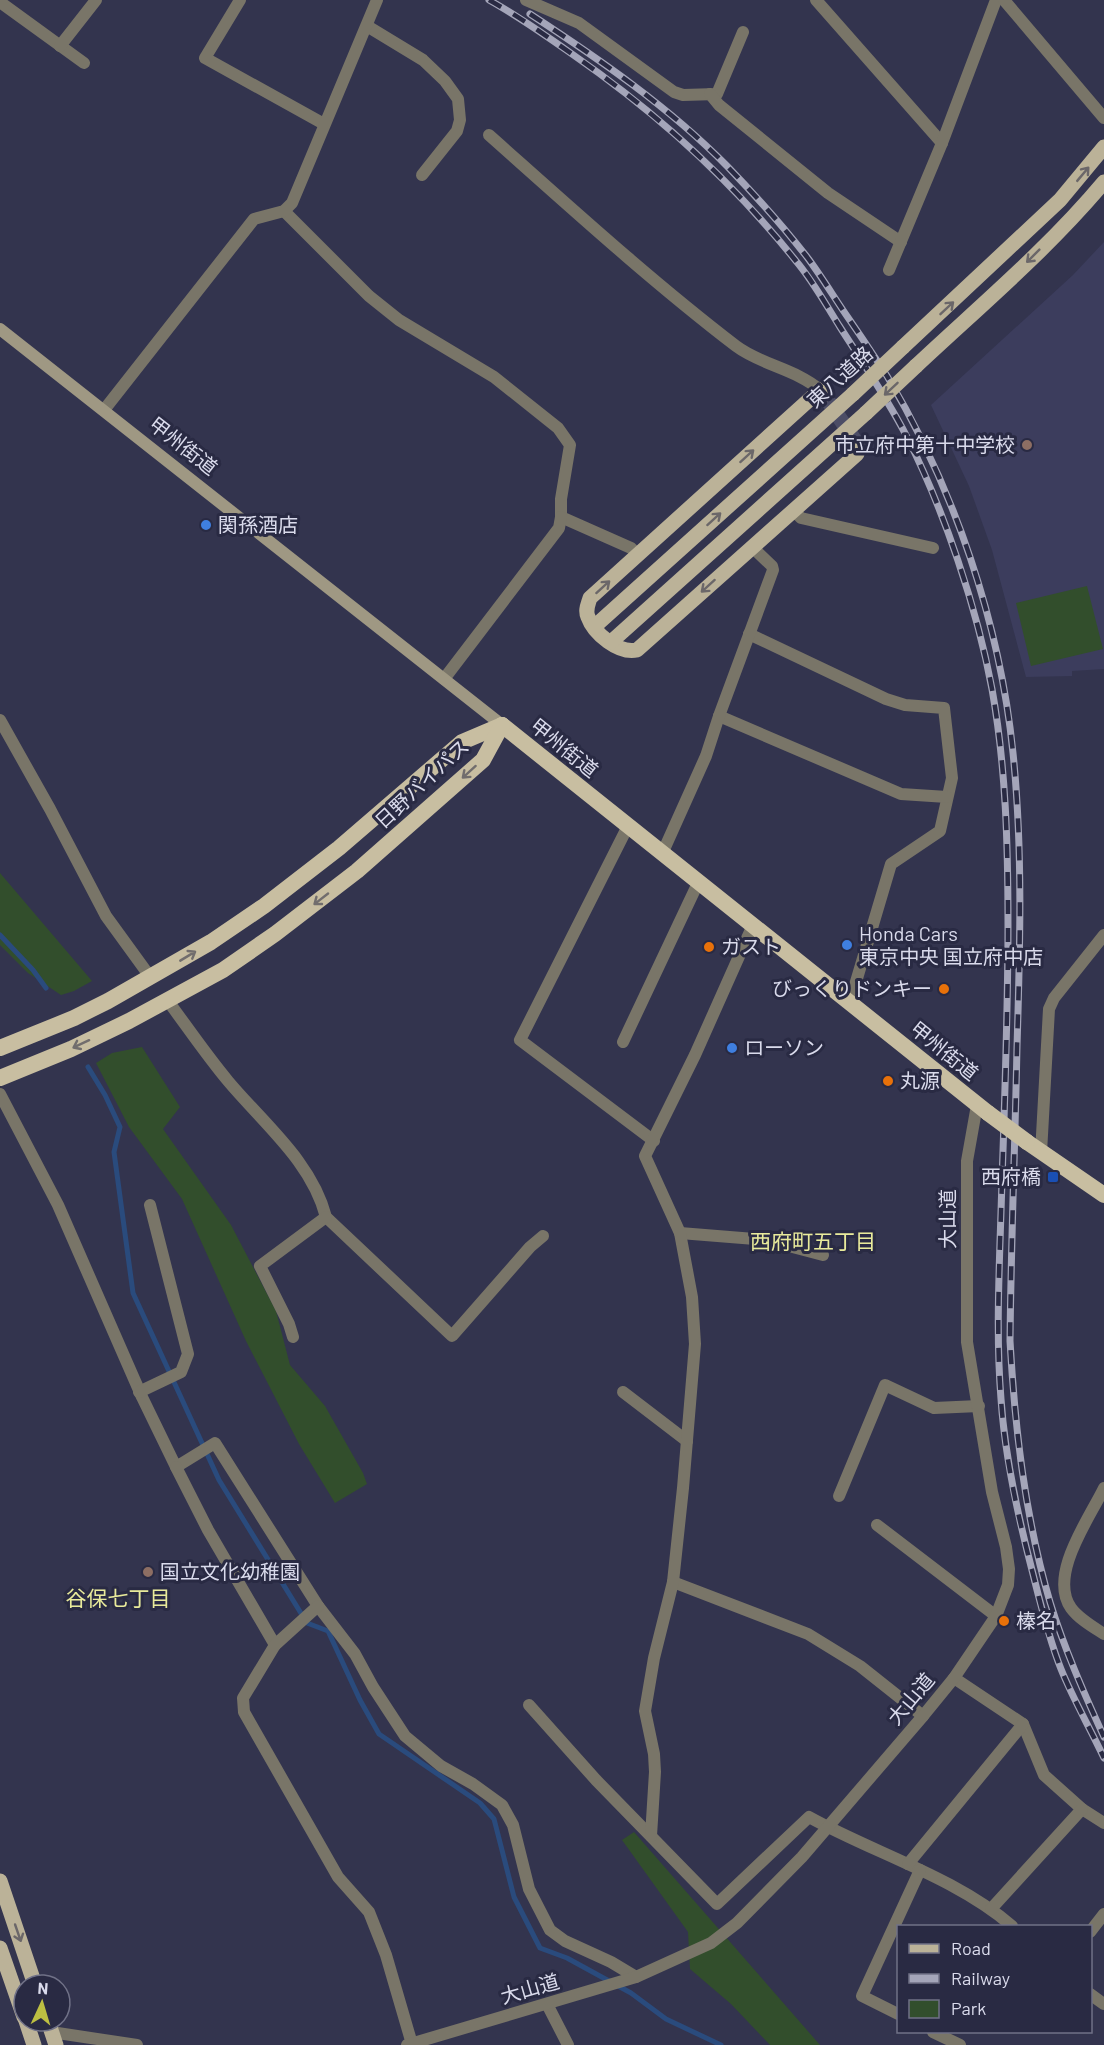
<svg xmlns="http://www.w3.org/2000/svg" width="1104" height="2045" viewBox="0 0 1104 2045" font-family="Barlow,'Noto Sans JP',sans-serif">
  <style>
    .built { fill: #3c3d5d }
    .green { fill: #324e2c }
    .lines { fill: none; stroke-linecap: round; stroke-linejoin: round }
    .stream { stroke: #2a4b7d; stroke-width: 5 }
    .primary-tunnel { stroke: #4c4d66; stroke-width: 15; stroke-dasharray: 15 8; stroke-linecap: butt }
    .minor { stroke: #797568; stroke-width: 12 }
    .tertiary { stroke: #797568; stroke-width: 12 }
    .secondary { stroke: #9f9883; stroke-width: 12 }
    .primary { stroke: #bbb298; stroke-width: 15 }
    .trunk { stroke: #c8bea1; stroke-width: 16 }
    .rail-casing { stroke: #a4a5b9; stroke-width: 7 }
    .rail { stroke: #292a43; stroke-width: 4.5; stroke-dasharray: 14; stroke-linecap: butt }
    .primary-bridge { stroke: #bbb298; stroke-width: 15 }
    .trunk-bridge { stroke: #c8bea1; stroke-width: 16 }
    .oneway { stroke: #6b6769 }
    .oneway2 { stroke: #716d6d }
    .education-dot { fill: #8d6e63; stroke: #292a43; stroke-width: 2 }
    .shop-dot { fill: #3f7fe0; stroke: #292a43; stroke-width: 2 }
    .food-dot { fill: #e8710a; stroke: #292a43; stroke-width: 2 }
    .transit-dot { fill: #1a4fb4; stroke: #292a43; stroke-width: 2 }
    .labels { text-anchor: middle; stroke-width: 6; stroke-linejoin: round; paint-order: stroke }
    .street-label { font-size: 20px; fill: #dadbec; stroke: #292a43 }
    .poi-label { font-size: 20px; fill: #dadbec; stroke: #292a43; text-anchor: start }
    .neighbourhood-label { font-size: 21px; fill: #e8ea9b; stroke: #292a43 }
  </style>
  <rect width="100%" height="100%" fill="#33344e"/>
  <polygon class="built" points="1104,242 1104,669 1072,671 1072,676 1026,677 992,550 969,486 931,405 1073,275"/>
  <g class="green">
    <polygon points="1087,586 1103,649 1031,666 1016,603"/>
    <polygon points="0,873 92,981 74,991 61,995 28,973 0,945"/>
    <polygon points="142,1047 180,1107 163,1129 231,1225 276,1311 290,1365 325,1406 363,1473 367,1484 335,1503 299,1444 246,1341 182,1199 129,1127 96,1063 112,1053"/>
    <polygon points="634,1832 820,2045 770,2045 731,2004 690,1969 688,1932 622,1840"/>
  </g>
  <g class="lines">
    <g class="stream">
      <polyline points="0,935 33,970 46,988"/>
      <polyline points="88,1067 105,1095 120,1127 114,1152 133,1293 219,1480 307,1623 328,1631 360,1700 379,1734 480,1803 494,1819 514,1897 540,1948 567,1958 631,1993 666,2019 721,2045"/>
    </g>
    <polyline class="primary-tunnel" points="824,395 858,445"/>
    <g class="minor">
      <polyline points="240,0 205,58 324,124"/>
      <polyline points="526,0 579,23 674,92 683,95 717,94 743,32"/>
      <polyline points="816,0 942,143"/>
      <polyline points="0,2 84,63"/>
      <polyline points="367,26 423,60 445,81 458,99 460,120 457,131 422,175"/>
      <polyline points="60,46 96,0"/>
      <polyline points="710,94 719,105 828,193 901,242"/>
      <path d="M489 135C570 207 650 280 736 346 761 365 796 369 820 390"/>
      <polyline points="284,211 369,296 399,320 494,377 558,428 570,445 561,499 561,517 631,548 638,555"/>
      <polyline points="889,270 942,143 996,0"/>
      <polyline points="104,410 254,219 284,211 292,203 377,0"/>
      <polyline points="793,510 801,518 933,548"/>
      <polyline points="749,634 886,699 905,705 944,708 952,778 940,831 891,864 850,1002"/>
      <polyline points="444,679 559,528 561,517"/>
      <polyline points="719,716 901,794 947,797"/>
      <polyline points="0,720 50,809 106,916 151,978"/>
      <polyline points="628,826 520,1040 654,1141"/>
      <polyline points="662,854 706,756 719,716 773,570 772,566 752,547"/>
      <path d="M168 1001C188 1028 207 1056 228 1081 264 1124 312 1162 326 1217L452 1336 530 1247 543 1236"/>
      <polyline points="623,1042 698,883"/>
      <polyline points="0,1094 58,1205 142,1397 176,1467 215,1443 318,1606 355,1654 373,1687 405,1736 441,1766 473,1784 502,1805 513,1825 529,1889 550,1930 565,1941 611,1962 636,1977"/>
      <polyline points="1041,1153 1049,1009 1054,998 1104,935"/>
      <polyline points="680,1233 766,1240 823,1255"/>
      <polyline points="293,1337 289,1324 260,1266 326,1217"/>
      <polyline points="139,1392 181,1372 188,1354 150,1205"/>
      <polyline points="623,1392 687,1441"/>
      <polyline points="176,1467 208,1530 275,1645"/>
      <path d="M1104 1488C1089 1519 1048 1575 1071 1608 1079 1619 1093 1627 1104 1634"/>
      <polyline points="839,1496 885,1385 934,1408 979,1406"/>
      <polyline points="877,1525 996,1616"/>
      <polyline points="673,1582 808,1634 860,1666 923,1716"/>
      <polyline points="318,1606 275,1645 243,1698 244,1712 338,1877 369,1912 386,1955 412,2044"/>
      <polyline points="954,1678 1023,1724 1044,1775 1082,1809 1104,1823"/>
      <path d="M529 1705 596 1780 717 1904 809 1817C874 1853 955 1877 1012 1926"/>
      <polyline points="651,1836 655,1772 654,1754 645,1711 654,1658 673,1582 683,1488 695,1344 692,1297 680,1233 645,1156 695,1055 753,925"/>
      <polyline points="908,1864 1023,1724"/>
      <polyline points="991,1909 1082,1809"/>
      <polyline points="1090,1932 1104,1914"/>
      <polyline points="1090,1994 1104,2004"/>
      <polyline points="547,2004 568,2045"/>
      <polyline points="898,2014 862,1996 920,1870"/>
      <polyline points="51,2032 137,2045"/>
      <polyline points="933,2032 960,2045"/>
      <polyline points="407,2045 636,1977 711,1943 737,1923 802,1857 923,1716 954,1678 996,1616 1008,1585 1009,1569 1006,1547 992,1492 967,1342 967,1161 977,1105"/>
    </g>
    <polyline class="tertiary" points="1004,0 1104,118"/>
    <polyline class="secondary" points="0,329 502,725"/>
    <g class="primary">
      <polyline points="903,347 1060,200 1104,147"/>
      <path d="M916 366C980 306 1048 249 1104 182"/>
      <path d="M824 395 820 390 590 598C588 605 585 610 588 617 594 634 619 654 637 650L857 454 858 445"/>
      <polyline points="594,627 853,394"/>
      <polyline points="611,642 866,413"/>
      <polyline points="0,1881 35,1985"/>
      <polyline points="0,1948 24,2017"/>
      <polyline points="26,2021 34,2045"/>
      <polyline points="48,2021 56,2045"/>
    </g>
    <g class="trunk">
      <polyline points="502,725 988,1113"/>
      <polyline points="0,1048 74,1018 108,1001 211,942 264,906 339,848 462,742 502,725"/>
      <polyline points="0,1078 71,1049 129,1021 223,970 275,934 357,871 483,760 502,725"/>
      <polyline points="1027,1142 1104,1195"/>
    </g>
    <g class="rail-casing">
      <g id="rail">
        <path d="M489 0C518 16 545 35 572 54 656 112 732 181 796 261 813 281 826 305 840 327 863 363 887 398 907 437 944 510 977 608 992 689 1006 767 1008 846 1008 925 1008 1021 1004 1116 1001 1212 999 1274 996 1337 1001 1399 1005 1458 1018 1517 1033 1574 1041 1606 1049 1639 1061 1669 1073 1699 1090 1728 1104 1758"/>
        <path d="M530 14C599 59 669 107 727 166 755 195 782 225 807 257 822 277 835 299 849 319 862 338 875 357 887 376 954 488 1000 623 1013 753 1023 850 1020 949 1017 1047 1015 1145 1011 1243 1010 1341 1015 1429 1025 1517 1050 1602 1064 1648 1084 1693 1104 1737"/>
      </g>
    </g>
    <use href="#rail" class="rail"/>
    <g class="primary-bridge">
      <polyline points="853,394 903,347"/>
      <polyline points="866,413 916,366"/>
    </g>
    <polyline class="trunk-bridge" points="988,1113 1027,1142"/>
  </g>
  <defs><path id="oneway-shaft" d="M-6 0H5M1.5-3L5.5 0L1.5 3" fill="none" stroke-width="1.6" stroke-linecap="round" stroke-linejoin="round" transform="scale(1.5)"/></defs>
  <g class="oneway">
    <use href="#oneway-shaft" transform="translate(1083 174) rotate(-50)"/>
    <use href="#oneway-shaft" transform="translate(1033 256) rotate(135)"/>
    <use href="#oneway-shaft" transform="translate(947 308) rotate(-43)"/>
    <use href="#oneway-shaft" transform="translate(891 389) rotate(137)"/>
    <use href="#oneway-shaft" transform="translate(747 456) rotate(-42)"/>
    <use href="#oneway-shaft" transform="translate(714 519) rotate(-42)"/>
    <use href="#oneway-shaft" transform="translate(708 586) rotate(138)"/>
    <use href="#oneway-shaft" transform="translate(603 587) rotate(-42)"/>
    <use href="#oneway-shaft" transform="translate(18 1933) rotate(71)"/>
  </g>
  <g class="oneway2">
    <use href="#oneway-shaft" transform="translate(469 772) rotate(138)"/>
    <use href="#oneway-shaft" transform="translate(321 899) rotate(142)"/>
    <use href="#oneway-shaft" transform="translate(188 956) rotate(-31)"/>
    <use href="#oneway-shaft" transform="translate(81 1044) rotate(155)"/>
  </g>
  <g class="education-dot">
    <circle cx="1027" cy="445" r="6"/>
    <circle cx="148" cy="1572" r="6"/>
  </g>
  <g class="shop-dot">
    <circle cx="206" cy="525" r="6"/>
    <circle cx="847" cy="945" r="6"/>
    <circle cx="732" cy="1048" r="6"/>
  </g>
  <g class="food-dot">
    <circle cx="709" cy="947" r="6"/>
    <circle cx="944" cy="989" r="6"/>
    <circle cx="888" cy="1081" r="6"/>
    <circle cx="1004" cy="1621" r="6"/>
  </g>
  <rect class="transit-dot" x="1047" y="1171" width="12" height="12" rx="3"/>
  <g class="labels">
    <g class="street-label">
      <text transform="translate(840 377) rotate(-42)" y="7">東八道路</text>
      <text transform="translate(183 446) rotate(38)" y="7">甲州街道</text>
      <text transform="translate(564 748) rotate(39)" y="7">甲州街道</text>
      <text transform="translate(422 784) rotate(-43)" y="7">日野バイパス</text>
      <text transform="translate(944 1051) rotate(39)" y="7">甲州街道</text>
      <text transform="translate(948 1219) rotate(-90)" y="7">大山道</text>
      <text transform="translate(911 1699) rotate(-50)" y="7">大山道</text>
      <text transform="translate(530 1989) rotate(-16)" y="7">大山道</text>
    </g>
    <g class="poi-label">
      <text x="1015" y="452" text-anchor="end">市立府中第十中学校</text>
      <text x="218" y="532">関孫酒店</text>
      <text x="859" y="941">Honda Cars<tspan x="859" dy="23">東京中央 国立府中店</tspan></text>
      <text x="721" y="954">ガスト</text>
      <text x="932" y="996" text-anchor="end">びっくりドンキー</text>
      <text x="744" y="1055">ローソン</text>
      <text x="900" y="1088">丸源</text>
      <text x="1041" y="1184" text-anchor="end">西府橋</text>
      <text x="160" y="1579">国立文化幼稚園</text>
      <text x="1016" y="1628">榛名</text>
    </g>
    <g class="neighbourhood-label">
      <text x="813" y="1249">西府町五丁目</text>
      <text x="118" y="1606">谷保七丁目</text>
    </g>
  </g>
  <rect x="897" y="1925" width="195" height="108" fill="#292a43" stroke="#707187" stroke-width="1.5"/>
  <rect x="909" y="1944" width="30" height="9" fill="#bbb298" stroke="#707187" stroke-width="1.5"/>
  <text x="951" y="1955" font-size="18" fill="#dadbec">Road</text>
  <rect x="909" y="1974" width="30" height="9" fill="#a4a5b9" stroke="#707187" stroke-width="1.5"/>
  <text x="951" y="1985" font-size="18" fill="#dadbec">Railway</text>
  <rect x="909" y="2000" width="30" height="18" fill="#324e2c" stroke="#707187" stroke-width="1.5"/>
  <text x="951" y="2015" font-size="18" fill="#dadbec">Park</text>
  <g transform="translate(42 2003) rotate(4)"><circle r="28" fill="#292a43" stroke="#707187" stroke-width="1.5"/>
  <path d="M0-4.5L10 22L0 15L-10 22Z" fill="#bdbf42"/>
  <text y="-9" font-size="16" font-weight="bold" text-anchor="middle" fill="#dadbec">N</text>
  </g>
</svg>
